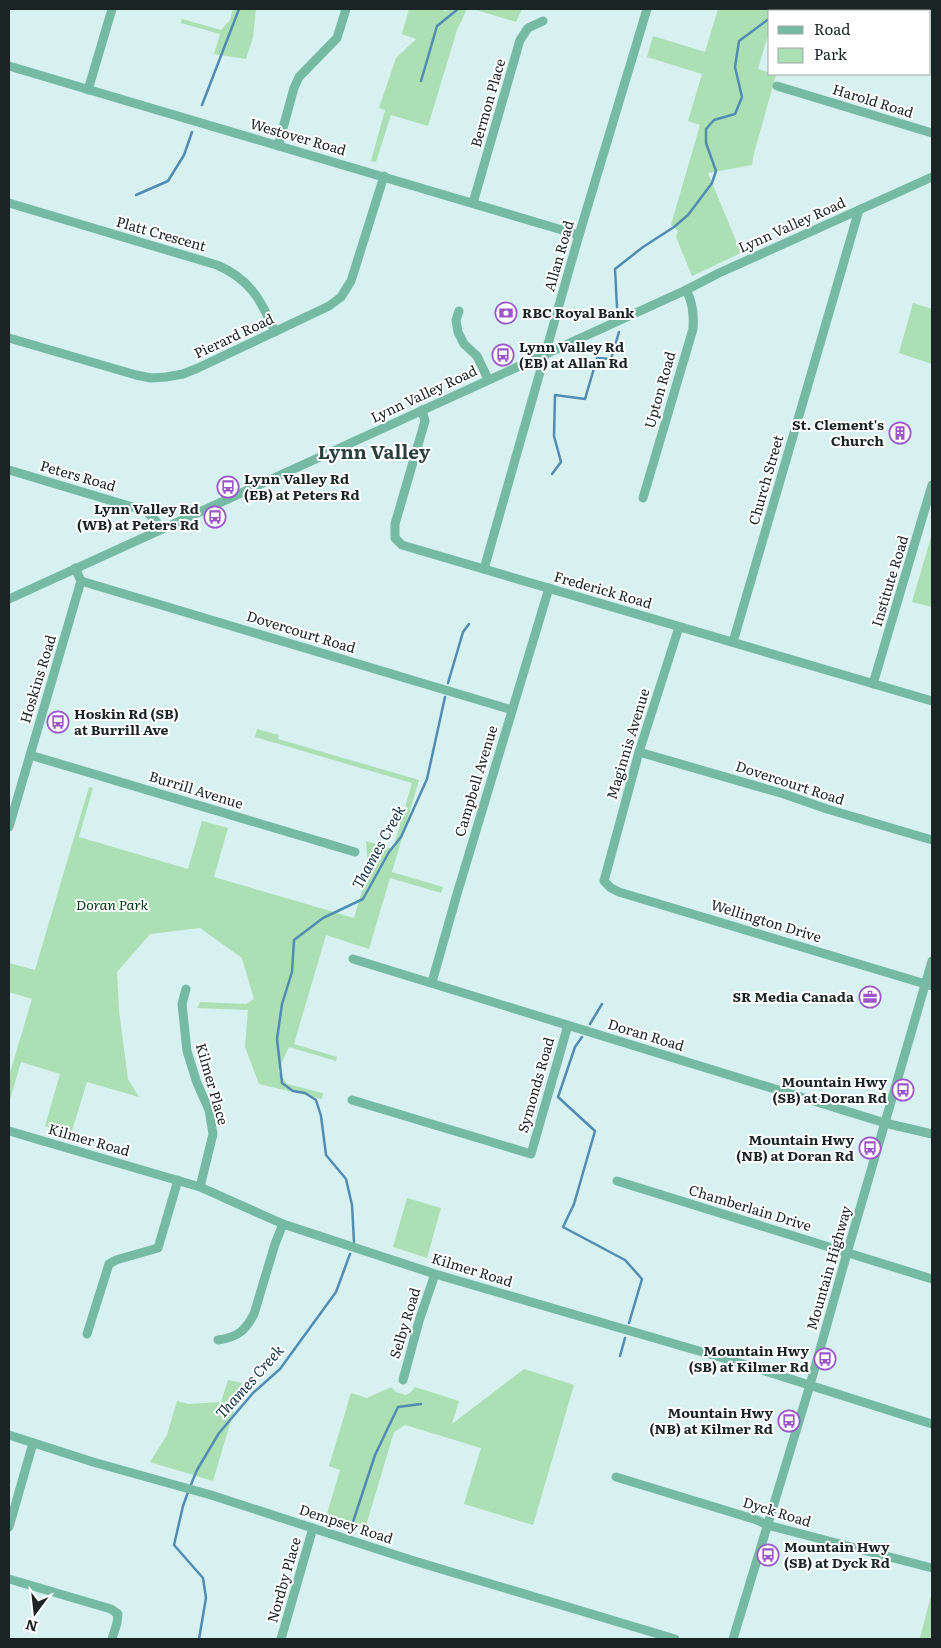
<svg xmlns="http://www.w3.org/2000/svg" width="941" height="1648" viewBox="0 0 941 1648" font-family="Literata,serif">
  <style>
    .green { fill: #acdfb3 }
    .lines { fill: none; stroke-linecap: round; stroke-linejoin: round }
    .stream { stroke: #528cb2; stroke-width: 2.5 }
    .minor { stroke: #76baa4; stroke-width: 9 }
    .labels { text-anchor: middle; stroke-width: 4; stroke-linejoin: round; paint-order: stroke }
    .street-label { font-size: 14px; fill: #1b2424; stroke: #fff }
    .poi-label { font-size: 14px; font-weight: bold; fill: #1b2424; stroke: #fff; text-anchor: end }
    .park-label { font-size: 14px; font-style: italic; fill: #003611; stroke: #fff }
    .water-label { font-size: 15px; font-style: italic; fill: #0d2f45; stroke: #fff }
    .district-label { font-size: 19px; font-weight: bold; fill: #2a403f; stroke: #fff }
  </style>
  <rect width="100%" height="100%" fill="#d6f1f0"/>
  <g class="green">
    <polygon points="233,9 256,9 253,37 246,59 214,54 220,34 181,23 182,19 221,30 230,20"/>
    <polygon points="409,9 439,9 446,11 448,9 467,9 457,30 428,126 391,115 376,162 371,161 385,110 379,108 396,58 416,39 402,34"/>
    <polygon points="473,9 522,9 516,22"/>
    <polygon points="718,9 790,9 789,11 770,11 770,28 758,69 776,75 753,157 752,165 708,173 741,253 692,276 676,237 678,231 671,225 700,125 688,121 702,74 647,57 653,36 705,52"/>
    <polygon points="913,303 932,309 932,364 899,353"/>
    <polygon points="932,534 932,607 912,602"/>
    <polygon points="257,729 279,735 278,739 419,780 392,872 443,887 441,893 390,878 369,949 326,935 294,1044 337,1057 336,1061 289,1047 278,1071 287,1084 323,1093 322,1099 259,1084 245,1047 248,1010 197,1008 200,1002 246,1004 254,999 242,958 200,928 150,934 117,972 119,1011 128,1079 139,1097 87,1082 71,1134 45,1126 60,1074 21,1062 9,1103 9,1076 32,999 9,992 9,963 35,970 89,787 93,788 79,837 188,869 202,821 228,828 214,877 354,918 368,870 366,841 393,849 412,783 255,737"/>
    <polygon points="407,1198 441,1208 427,1258 393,1247"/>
    <polygon points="524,1369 574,1385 533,1525 464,1504 481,1448 405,1425 394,1432 365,1529 326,1517 340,1470 329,1466 351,1393 367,1398 391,1387 396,1392 406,1395 411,1392 415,1387 459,1401 452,1424"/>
    <polygon points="228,1380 242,1383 213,1481 150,1462 167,1435 177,1401 188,1404 221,1402"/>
    <polygon points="932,1592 932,1639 920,1638"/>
  </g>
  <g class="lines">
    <g class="stream">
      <polyline points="776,11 777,9"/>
      <polyline points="421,81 437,26 458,9"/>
      <polyline points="202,105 239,9"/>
      <polyline points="136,195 168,181 184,155 192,132"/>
      <polyline points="617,307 615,269 643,247 674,227 688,215 712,183 716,171 706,143 706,129 714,120 735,114 742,97 735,67 739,41 770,18"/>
      <polyline points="552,474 561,462 554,436 555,395 585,399 597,358 611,359 619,332"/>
      <polyline points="448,683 463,632 469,624"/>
      <polyline points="590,1024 602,1004"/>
      <polyline points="582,1037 575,1047 558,1097 595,1131 574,1204 563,1227 625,1260 642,1279 629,1323"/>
      <polyline points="354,1242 352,1205 346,1179 326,1155 321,1116 316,1100 305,1093 293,1091 282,1083 277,1039 282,1004 292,972 294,940 323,918 363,899 389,852 401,837 427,779 445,697"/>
      <polyline points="620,1356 625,1338"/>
      <polyline points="190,1487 197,1470 219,1433 253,1393 280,1369 336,1292 350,1254"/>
      <polyline points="188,1492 183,1506 174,1545 203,1578 206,1598 199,1639"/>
      <polyline points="352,1525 375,1455 398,1407 421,1404"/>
    </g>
    <g class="minor">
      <polyline points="9,66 579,235"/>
      <polyline points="777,86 932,133"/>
      <polyline points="88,90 112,9"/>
      <polyline points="278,146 294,88 299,77 337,38 346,9"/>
      <path d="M9 203 217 265C250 279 261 300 275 332"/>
      <polyline points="473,203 520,40 528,28 543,21"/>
      <polyline points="459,311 456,320 458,332 464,344 477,356 488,379"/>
      <polyline points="9,338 136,375 151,378 166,377 183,374 198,368 329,306 341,297 351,281 384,176"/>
      <polyline points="422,410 425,421 395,524 395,538 402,545 932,701"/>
      <polyline points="9,470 146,511 156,521 160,529"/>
      <path d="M643 498 693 329C694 315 693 302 686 290"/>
      <polyline points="484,569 579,235 647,9"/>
      <polyline points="81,581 512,710"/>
      <polyline points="9,599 686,290 719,273 932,177"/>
      <polyline points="679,627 639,752 604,881 611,888 619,892 932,986"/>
      <polyline points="733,642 859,210"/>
      <polyline points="873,684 932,485"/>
      <polyline points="639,752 784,794 827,809 932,840"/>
      <polyline points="30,755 355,852"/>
      <polyline points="9,827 81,581 75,568"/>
      <polyline points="353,959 885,1123 932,1134"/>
      <polyline points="432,982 457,894 549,588"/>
      <polyline points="186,989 182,1004 187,1051 197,1083 209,1110 213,1134 200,1187"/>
      <polyline points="352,1100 531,1154 568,1025"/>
      <polyline points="9,1131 200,1187 283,1224 435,1274 740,1363 932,1424"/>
      <polyline points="617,1181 932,1279"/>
      <polyline points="87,1334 109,1264 116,1260 158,1248 178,1180"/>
      <path d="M218 1340C238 1337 245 1331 254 1314L275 1244 283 1224"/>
      <polyline points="403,1380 419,1321 435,1274"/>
      <polyline points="9,1435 93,1462 211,1495 411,1560 675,1639"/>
      <polyline points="616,1477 757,1520 767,1525 932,1568"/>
      <polyline points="9,1527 33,1443"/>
      <polyline points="9,1579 111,1609 118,1614 117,1623 112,1639"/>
      <polyline points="281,1639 313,1528"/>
      <polyline points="733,1639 810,1385 847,1253 932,961"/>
    </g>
  </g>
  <defs>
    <g id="bank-ring" transform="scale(1.125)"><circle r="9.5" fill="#fff" stroke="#9c56c9" stroke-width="1.5"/><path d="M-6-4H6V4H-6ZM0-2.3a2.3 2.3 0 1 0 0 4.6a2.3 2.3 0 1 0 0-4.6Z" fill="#9c56c9"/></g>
    <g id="bus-ring" transform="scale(1.125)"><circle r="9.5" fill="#fff" stroke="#9c56c9" stroke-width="1.5"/><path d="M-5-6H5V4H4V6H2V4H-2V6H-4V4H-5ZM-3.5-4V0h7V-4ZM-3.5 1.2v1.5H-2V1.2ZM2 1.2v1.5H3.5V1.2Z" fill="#9c56c9"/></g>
    <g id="building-ring" transform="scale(1.125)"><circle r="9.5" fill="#fff" stroke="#9c56c9" stroke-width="1.5"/><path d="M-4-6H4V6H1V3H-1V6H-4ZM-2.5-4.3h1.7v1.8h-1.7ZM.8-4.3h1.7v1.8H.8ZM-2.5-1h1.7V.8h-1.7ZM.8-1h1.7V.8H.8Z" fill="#9c56c9"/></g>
    <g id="office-ring" transform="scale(1.125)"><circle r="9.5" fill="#fff" stroke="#9c56c9" stroke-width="1.5"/><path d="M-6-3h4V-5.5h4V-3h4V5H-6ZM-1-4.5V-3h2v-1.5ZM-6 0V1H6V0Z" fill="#9c56c9"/></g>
  </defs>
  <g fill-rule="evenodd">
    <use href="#bank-ring" x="506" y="313"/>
    <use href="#bus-ring" x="503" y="355"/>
    <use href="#building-ring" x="900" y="433"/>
    <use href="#bus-ring" x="228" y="487"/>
    <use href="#bus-ring" x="215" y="517"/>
    <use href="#bus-ring" x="58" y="722"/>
    <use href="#office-ring" x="870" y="997"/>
    <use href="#bus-ring" x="903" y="1090"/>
    <use href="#bus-ring" x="870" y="1148"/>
    <use href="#bus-ring" x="825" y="1359"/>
    <use href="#bus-ring" x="789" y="1421"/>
    <use href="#bus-ring" x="768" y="1555"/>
  </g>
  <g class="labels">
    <g class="street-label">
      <text transform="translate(873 101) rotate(17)" y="5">Harold Road</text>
      <text transform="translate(488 103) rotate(-74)" y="5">Bermon Place</text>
      <text transform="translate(298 137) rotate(16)" y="5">Westover Road</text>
      <text transform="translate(792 225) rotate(-24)" y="5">Lynn Valley Road</text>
      <text transform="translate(161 234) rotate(16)" y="5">Platt Crescent</text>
      <text transform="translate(559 256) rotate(-74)" y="5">Allan Road</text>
      <text transform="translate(234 336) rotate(-25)" y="5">Pierard Road</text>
      <text transform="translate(660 390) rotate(-74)" y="5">Upton Road</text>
      <text transform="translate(424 394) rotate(-25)" y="5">Lynn Valley Road</text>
      <text transform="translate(78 476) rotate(16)" y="5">Peters Road</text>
      <text transform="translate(766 480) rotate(-74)" y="5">Church Street</text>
      <text transform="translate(890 581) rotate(-73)" y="5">Institute Road</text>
      <text transform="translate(603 590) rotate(16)" y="5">Frederick Road</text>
      <text transform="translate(301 632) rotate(17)" y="5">Dovercourt Road</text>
      <text transform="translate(38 679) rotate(-73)" y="5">Hoskins Road</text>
      <text transform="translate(628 744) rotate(-73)" y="5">Maginnis Avenue</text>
      <text transform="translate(476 781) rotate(-73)" y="5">Campbell Avenue</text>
      <text transform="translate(790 783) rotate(18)" y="5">Dovercourt Road</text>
      <text transform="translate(196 790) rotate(17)" y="5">Burrill Avenue</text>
      <text transform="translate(766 921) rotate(17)" y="5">Wellington Drive</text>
      <text transform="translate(646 1035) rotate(17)" y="5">Doran Road</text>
      <text transform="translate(212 1084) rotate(74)" y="5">Kilmer Place</text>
      <text transform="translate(536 1085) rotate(-74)" y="5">Symonds Road</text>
      <text transform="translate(89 1140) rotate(16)" y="5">Kilmer Road</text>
      <text transform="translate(750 1208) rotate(17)" y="5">Chamberlain Drive</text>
      <text transform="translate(829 1268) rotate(-74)" y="5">Mountain Highway</text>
      <text transform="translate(472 1270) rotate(17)" y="5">Kilmer Road</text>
      <text transform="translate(405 1323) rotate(-73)" y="5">Selby Road</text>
      <text transform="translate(777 1512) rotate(17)" y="5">Dyck Road</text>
      <text transform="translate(346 1524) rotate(18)" y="5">Dempsey Road</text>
      <text transform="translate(284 1580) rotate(-74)" y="5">Nordby Place</text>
    </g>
    <g class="poi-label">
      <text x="522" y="318" text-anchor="start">RBC Royal Bank</text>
      <text x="519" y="352" text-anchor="start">Lynn Valley Rd<tspan x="519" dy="16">(EB) at Allan Rd</tspan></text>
      <text x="884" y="430">St. Clement's<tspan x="884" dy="16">Church</tspan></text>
      <text x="244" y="484" text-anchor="start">Lynn Valley Rd<tspan x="244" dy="16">(EB) at Peters Rd</tspan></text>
      <text x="199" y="514">Lynn Valley Rd<tspan x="199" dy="16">(WB) at Peters Rd</tspan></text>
      <text x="74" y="719" text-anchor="start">Hoskin Rd (SB)<tspan x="74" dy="16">at Burrill Ave</tspan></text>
      <text x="854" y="1002">SR Media Canada</text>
      <text x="887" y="1087">Mountain Hwy<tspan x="887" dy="16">(SB) at Doran Rd</tspan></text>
      <text x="854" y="1145">Mountain Hwy<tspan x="854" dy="16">(NB) at Doran Rd</tspan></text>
      <text x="809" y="1356">Mountain Hwy<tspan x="809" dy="16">(SB) at Kilmer Rd</tspan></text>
      <text x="773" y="1418">Mountain Hwy<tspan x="773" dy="16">(NB) at Kilmer Rd</tspan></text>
      <text x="784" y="1552" text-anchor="start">Mountain Hwy<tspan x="784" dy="16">(SB) at Dyck Rd</tspan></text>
    </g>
    <g class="park-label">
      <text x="112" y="910">Doran Park</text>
    </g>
    <g class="water-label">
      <text transform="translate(379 847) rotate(-61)" y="5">Thames Creek</text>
      <text transform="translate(250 1382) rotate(-48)" y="5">Thames Creek</text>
    </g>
    <g class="district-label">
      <text x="374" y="459">Lynn Valley</text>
    </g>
  </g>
  <rect width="941" height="1648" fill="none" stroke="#1b2424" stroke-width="20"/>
  <rect x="768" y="10" width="162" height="65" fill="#ffffff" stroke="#a4a7a7"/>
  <rect x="778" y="26" width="25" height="8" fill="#76baa4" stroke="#a4a7a7"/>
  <text x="814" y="35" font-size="15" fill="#1b2424">Road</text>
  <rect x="778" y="48" width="25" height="15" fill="#acdfb3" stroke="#a4a7a7"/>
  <text x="814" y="60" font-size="15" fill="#1b2424">Park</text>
  <g transform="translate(35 1613) rotate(195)" stroke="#ffffff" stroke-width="4" paint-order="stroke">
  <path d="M0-4L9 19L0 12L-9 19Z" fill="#1b2424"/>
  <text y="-8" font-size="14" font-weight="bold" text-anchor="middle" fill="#1b2424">N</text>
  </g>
</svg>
